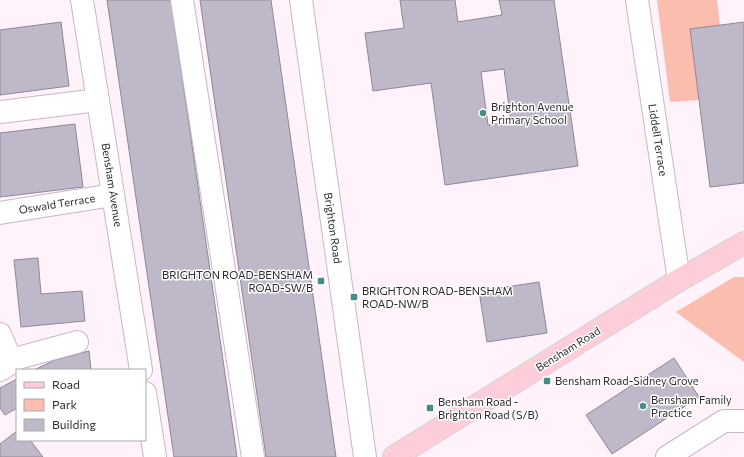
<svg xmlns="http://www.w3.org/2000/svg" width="744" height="457" viewBox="0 0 744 457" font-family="Commissioner,sans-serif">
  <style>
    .green { fill: #fbbdae }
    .building { fill: #bfb8c8; stroke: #8e8796; fill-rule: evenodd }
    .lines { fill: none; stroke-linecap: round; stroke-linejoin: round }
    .minor-casing { stroke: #c7b7c3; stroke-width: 24 }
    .major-casing { stroke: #d6d4d5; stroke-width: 24 }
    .minor { stroke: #fff; stroke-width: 22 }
    .major { stroke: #fdced9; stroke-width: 22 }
    .poi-dot { fill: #468d88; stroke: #fff; stroke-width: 1.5 }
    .labels { text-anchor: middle; stroke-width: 3; stroke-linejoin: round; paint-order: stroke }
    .poi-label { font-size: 11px; fill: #302a2f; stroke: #fff; text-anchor: start }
    .street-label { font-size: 11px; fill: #302a2f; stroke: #fff }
  </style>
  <rect width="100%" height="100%" fill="#fff2fb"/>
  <g class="green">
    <polygon points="657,0 717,0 720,25 690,29 699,100 670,102"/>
    <polygon points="734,277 744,277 744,362 676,312"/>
  </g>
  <g class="building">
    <polygon points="107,0 171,0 237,457 174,457"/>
    <polygon points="200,0 271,0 336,457 266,457"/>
    <path d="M400 0H455L458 22 502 15 499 0H554L578 166 445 185 431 83 373 91 365 33 404 28ZM504 69 511 122 488 125 481 72Z"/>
    <polygon points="61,22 69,86 0,95 0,30"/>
    <polygon points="744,22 744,183 710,187 690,29"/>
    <polygon points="75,124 83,187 0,197 0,133"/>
    <polygon points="38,258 41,294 82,291 85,321 21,327 14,260"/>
    <polygon points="539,282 547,333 487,342 479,291"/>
    <polygon points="89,351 91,370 34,370 55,360"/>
    <polygon points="674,358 699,397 612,454 586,415"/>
    <polygon points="17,379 17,408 5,415 0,408 0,388"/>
    <polygon points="17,431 17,440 30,440 43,457 0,457 0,444"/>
  </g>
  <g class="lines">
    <g class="minor-casing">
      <g id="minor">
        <polyline points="82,0 141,370"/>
        <polyline points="182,0 253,457"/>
        <polyline points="301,0 365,457"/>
        <polyline points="637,0 679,280"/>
        <polyline points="0,112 98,100"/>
        <polyline points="0,213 113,195"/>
        <polyline points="0,334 12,363"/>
        <polyline points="0,370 18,358 77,342"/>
        <polyline points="145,393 155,457"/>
        <polyline points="667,457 724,421 744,421"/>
      </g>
    </g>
    <g class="major-casing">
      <polyline id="major" points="394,457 679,280 744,243"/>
    </g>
    <use href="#minor" class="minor"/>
    <use href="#major" class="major"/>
  </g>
  <g class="poi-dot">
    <circle cx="483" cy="113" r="4"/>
    <rect x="317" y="277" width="8" height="8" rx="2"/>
    <rect x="350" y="293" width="8" height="8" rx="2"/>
    <rect x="543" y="377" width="8" height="8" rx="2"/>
    <circle cx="643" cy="406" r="4"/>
    <rect x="426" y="404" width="8" height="8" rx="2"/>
  </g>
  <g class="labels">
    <g class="poi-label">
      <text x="491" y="111">Brighton Avenue<tspan x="491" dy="13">Primary School</tspan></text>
      <text x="313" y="279" text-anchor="end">BRIGHTON ROAD-BENSHAM<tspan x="313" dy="13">ROAD-SW/B</tspan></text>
      <text x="362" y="295">BRIGHTON ROAD-BENSHAM<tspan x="362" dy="13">ROAD-NW/B</tspan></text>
      <text x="555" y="385">Bensham Road-Sidney Grove</text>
      <text x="651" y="404">Bensham Family<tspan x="651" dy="13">Practice</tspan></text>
      <text x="438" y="406">Bensham Road -<tspan x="438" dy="13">Brighton Road (S/B)</tspan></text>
    </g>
    <g class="street-label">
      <text transform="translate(658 140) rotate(81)" y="4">Liddell Terrace</text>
      <text transform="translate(112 185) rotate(81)" y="4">Bensham Avenue</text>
      <text transform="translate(57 204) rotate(-9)" y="4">Oswald Terrace</text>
      <text transform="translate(333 228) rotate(82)" y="4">Brighton Road</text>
      <text transform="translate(568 349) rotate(-32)" y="4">Bensham Road</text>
    </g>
  </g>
  <rect x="16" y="369" width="130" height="72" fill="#ffffff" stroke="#acaaac"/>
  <rect x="24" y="382" width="20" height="6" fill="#fdced9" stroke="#acaaac"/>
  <text x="52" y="389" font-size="12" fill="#302a2f">Road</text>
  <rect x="24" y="399" width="20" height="12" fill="#fbbdae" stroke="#acaaac"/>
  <text x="52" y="409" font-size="12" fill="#302a2f">Park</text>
  <rect x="24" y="419" width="20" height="12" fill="#bfb8c8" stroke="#acaaac"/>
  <text x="52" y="429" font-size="12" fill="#302a2f">Building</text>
</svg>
